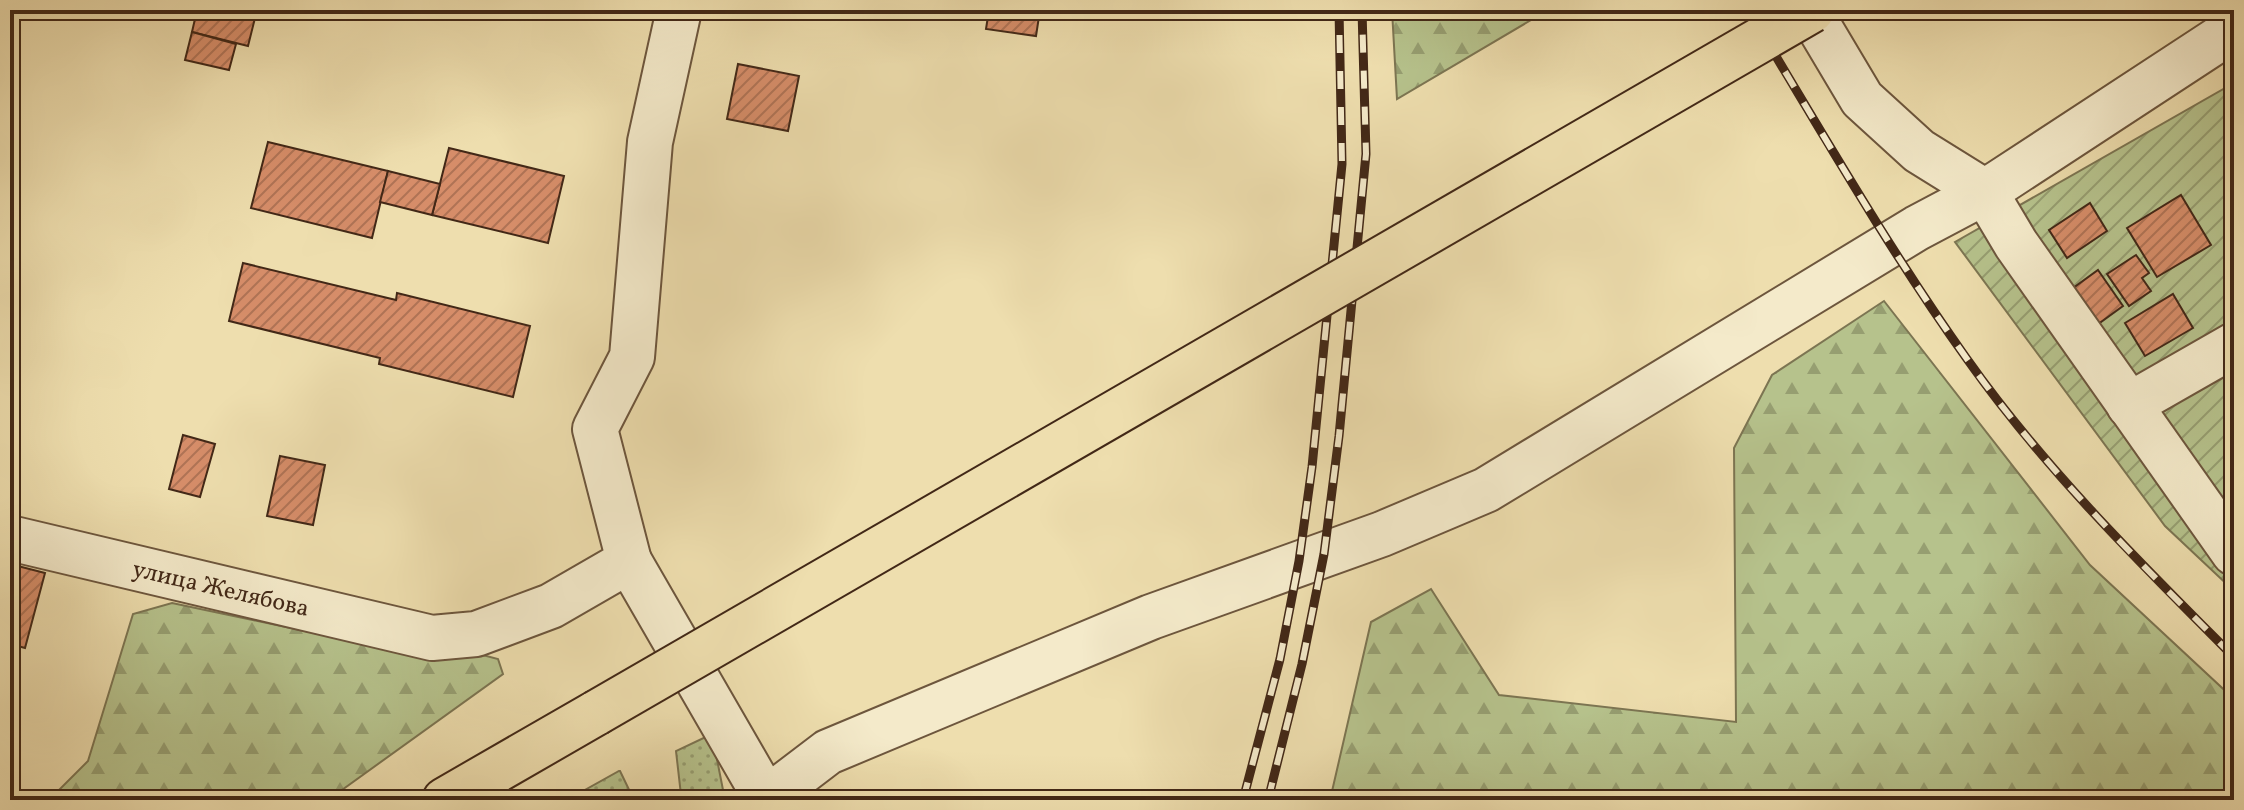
<svg xmlns="http://www.w3.org/2000/svg" width="2244" height="810" viewBox="0 0 2244 810" font-family="Vollkorn,serif">
  <style>
    .grass { fill: url(#grass-dots); stroke: #7c7552; stroke-width: 2 }
    .forest { fill: url(#forest-firs); stroke: #7c7552; stroke-width: 2 }
    .garden { fill: url(#garden-furrows); stroke: #7c7552; stroke-width: 2 }
    .building { fill: url(#building-hatch); stroke: #422817; stroke-width: 2 }
    .lines { fill: none; stroke-linecap: round; stroke-linejoin: round }
    .minor-casing { stroke: #6d563d; stroke-width: 48 }
    .major-casing { stroke: #422817; stroke-width: 48 }
    .minor { stroke: #f4eaca; stroke-width: 44 }
    .major { stroke: #eedeae; stroke-width: 44 }
    .rail-casing { stroke: #422817; stroke-width: 9 }
    .rail { stroke: #f4eaca; stroke-width: 6; stroke-dasharray: 18; stroke-linecap: butt }
    .major-bridge-casing { stroke: #422817; stroke-width: 48; stroke-linecap: butt }
    .major-bridge { stroke: #eedeae; stroke-width: 44 }
    .labels { text-anchor: middle; stroke-width: 6; stroke-linejoin: round; paint-order: stroke }
    .street-label { font-size: 24px; fill: #422817; stroke: #f4eaca }
  </style>
  <defs>
    <pattern id="grass-dots" width="8" height="8" patternUnits="userSpaceOnUse" patternTransform="scale(2)"><rect width="8" height="8" fill="#b6c28c"/><path d="M2 2h.1M6 6h.1" fill="none" stroke="#969e71" stroke-width="1.8" stroke-linecap="round"/></pattern>
    <pattern id="forest-firs" width="22" height="20" patternUnits="userSpaceOnUse" patternTransform="scale(2)"><rect width="22" height="20" fill="#b6c28c"/><path d="M5 1l3.5 6h-7zM16 11l3.5 6h-7z" fill="#969e71"/></pattern>
    <pattern id="garden-furrows" width="10" height="10" patternUnits="userSpaceOnUse" patternTransform="scale(2)"><rect width="10" height="10" fill="#b6c28c"/><path d="M-1 1l2-2M0 10L10 0M9 11l2-2" fill="none" stroke="#969e71"/></pattern>
    <pattern id="building-hatch" width="6" height="6" patternUnits="userSpaceOnUse" patternTransform="scale(2)"><rect width="6" height="6" fill="#d68d69"/><path d="M-1 1l2-2M0 6l6-6M5 7l2-2" fill="none" stroke="#af7355"/></pattern>
  </defs>
  <rect width="100%" height="100%" fill="#eedeae"/>
  <filter id="stains"><feTurbulence type="fractalNoise" baseFrequency=".0025" numOctaves="4"/><feColorMatrix values="0 0 0 0 .2 0 0 0 0 .09 0 0 0 0 .02 0 0 0 .5 -.17"/></filter>
  <radialGradient id="worn" r=".72"><stop offset=".6" stop-color="#630" stop-opacity="0"/><stop offset="1" stop-color="#630" stop-opacity=".3"/></radialGradient>
  <g class="grass">
    <polygon points="712,734 725,800 670,800 681,795 676,751"/>
    <polygon points="620,771 634,800 567,800 619,771"/>
  </g>
  <g class="forest">
    <polygon points="1392,10 1548,10 1397,99"/>
    <polygon points="1884,301 2090,565 2234,699 2234,800 1330,800 1371,622 1431,589 1499,695 1736,722 1734,448 1772,375"/>
    <polygon points="172,603 390,649 475,653 498,659 503,674 328,800 49,800 88,761 133,614"/>
  </g>
  <polygon class="garden" points="2234,83 2234,591 2165,526 1955,242"/>
  <g class="building">
    <polygon points="197,10 257,10 248,46 192,32"/>
    <polygon points="568,10 603,10 601,18"/>
    <polygon points="989,10 1040,10 1036,36 986,29"/>
    <polygon points="192,32 236,44 229,70 185,60"/>
    <polygon points="738,64 799,76 788,131 727,119"/>
    <polygon points="268,142 388,171 372,238 251,208"/>
    <polygon points="449,148 564,176 548,243 432,215"/>
    <polygon points="388,171 440,184 432,215 380,202"/>
    <polygon points="2181,195 2211,245 2157,277 2127,228"/>
    <polygon points="2090,203 2107,231 2067,258 2049,230"/>
    <polygon points="2136,255 2149,273 2142,278 2151,291 2129,306 2107,274"/>
    <polygon points="243,263 396,300 397,293 530,326 513,397 379,364 380,358 229,321"/>
    <polygon points="2098,270 2123,306 2094,327 2069,291"/>
    <polygon points="2173,294 2193,328 2145,356 2125,323"/>
    <polygon points="183,435 215,444 200,497 169,489"/>
    <polygon points="280,456 325,465 313,525 267,516"/>
    <polygon points="10,564 45,573 25,648 10,644"/>
  </g>
  <g class="lines">
    <g class="minor-casing">
      <g id="minor">
        <polyline points="1809,10 1862,99 1919,151 1985,192 2016,244 2234,553"/>
        <polyline points="2129,405 2234,345"/>
        <polyline points="10,538 432,638 476,634 551,606 629,561 595,429 632,357 650,142 679,10"/>
        <polyline points="629,561 767,800"/>
        <polyline points="765,800 828,752 1151,617 1382,534 1486,490 1917,228 1985,192 2234,29"/>
      </g>
    </g>
    <g class="major-casing">
      <polyline id="major" points="445,800 596,713"/>
    </g>
    <use href="#minor" class="minor"/>
    <use href="#major" class="major"/>
    <g class="rail-casing">
      <g id="rail">
        <path d="M1748 10C1819 127 1887 247 1967 359 2044 468 2140 563 2234 657"/>
        <polyline points="1243,800 1280,659 1299,561 1312,467 1342,164 1339,10"/>
        <polyline points="1268,800 1302,664 1324,554 1339,436 1366,154 1362,10"/>
      </g>
    </g>
    <use href="#rail" class="rail"/>
    <g class="major-bridge-casing">
      <polyline id="major-bridge" points="596,713 1812,10"/>
    </g>
    <use href="#major-bridge" class="major-bridge"/>
  </g>
  <g class="labels">
    <g class="street-label">
      <text transform="translate(221 588) rotate(13)" y="8">улица Желябова</text>
    </g>
  </g>
  <rect width="2244" height="810" fill="none" stroke="#eedeae" stroke-width="40"/>
  <rect x="12" y="12" width="2220" height="786" fill="none" stroke="#422817" stroke-width="4"/>
  <rect x="20" y="20" width="2204" height="770" fill="none" stroke="#422817" stroke-width="2"/>
  <rect width="100%" height="100%" filter="url(#stains)"/>
  <rect width="100%" height="100%" fill="url(#worn)"/>
</svg>
